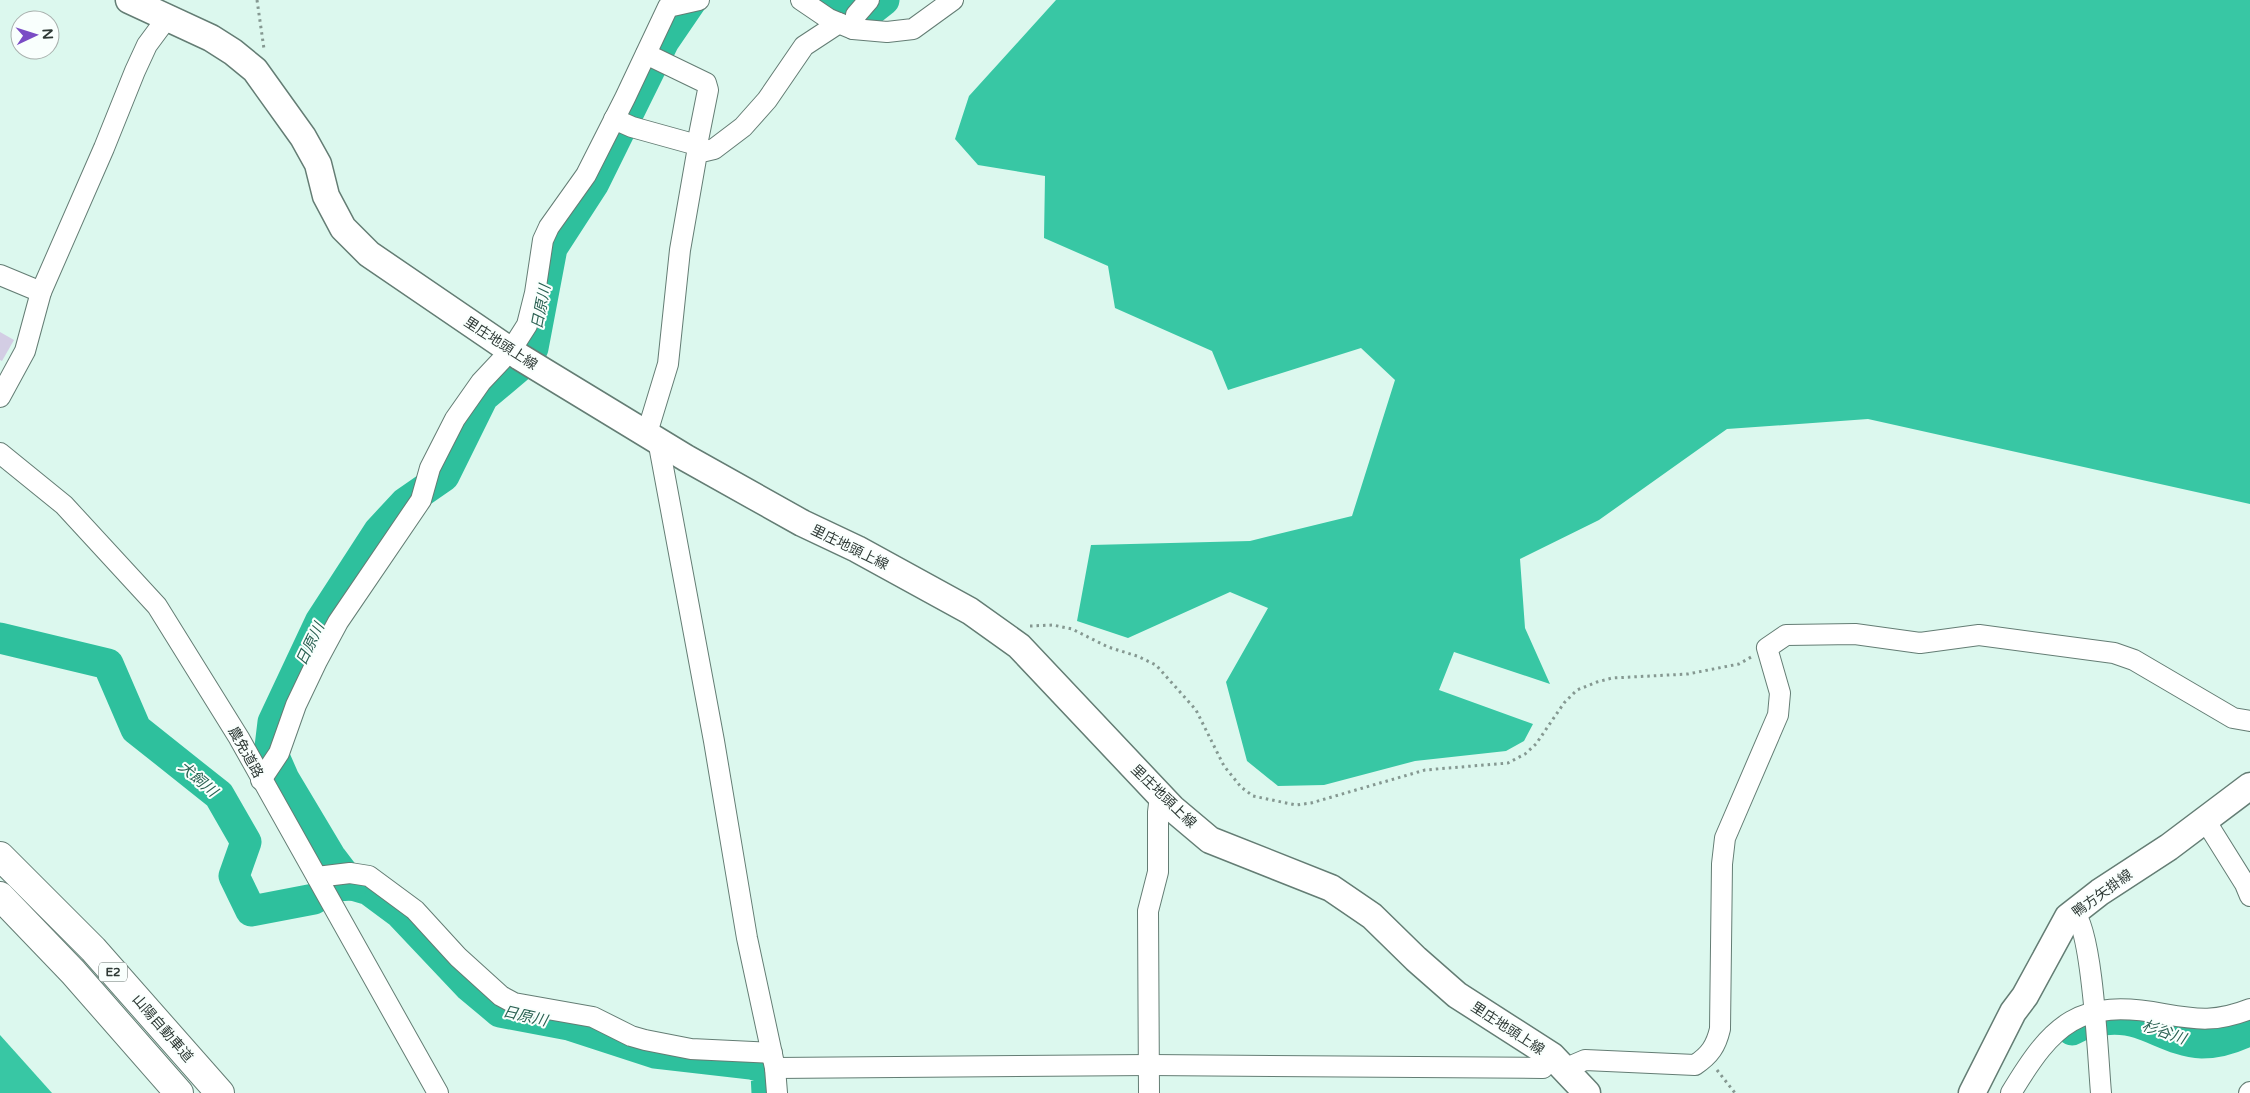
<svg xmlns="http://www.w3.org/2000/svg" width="2250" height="1093" viewBox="0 0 2250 1093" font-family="'Varela Round','Noto Sans JP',sans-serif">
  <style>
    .forest { fill: #38c7a4 }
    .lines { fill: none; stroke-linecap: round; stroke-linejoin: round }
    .river { stroke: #2ec09d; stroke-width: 31 }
    .building { fill: #d3cde4 }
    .minor-casing { stroke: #647d74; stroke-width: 22 }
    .major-casing { stroke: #647d74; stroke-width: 29 }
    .highway-casing { stroke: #647d74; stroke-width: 30 }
    .path { stroke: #859891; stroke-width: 3; stroke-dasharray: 2.5 4; stroke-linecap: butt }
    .minor { stroke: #fff; stroke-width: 20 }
    .major { stroke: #fff; stroke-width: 26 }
    .highway { stroke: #fff; stroke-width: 28 }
    .labels { text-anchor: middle; stroke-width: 4; stroke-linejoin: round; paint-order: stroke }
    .shield { fill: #f9fffd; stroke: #6b7471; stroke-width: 1 }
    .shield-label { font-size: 12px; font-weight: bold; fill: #2e3935 }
    .street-label { font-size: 14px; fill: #2e3935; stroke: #f9fffd }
    .water-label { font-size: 15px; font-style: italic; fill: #2a6152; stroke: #f9fffd }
  </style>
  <rect width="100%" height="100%" fill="#dcf8ee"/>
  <g class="forest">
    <polygon points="1056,0 2250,0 2250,504 1868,419 1727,429 1599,520 1520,559 1525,628 1550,684 1454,652 1439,690 1533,724 1524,741 1506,751 1415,761 1324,785 1278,786 1247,761 1226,682 1268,608 1230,592 1128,638 1077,621 1091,545 1250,541 1352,516 1395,380 1361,348 1228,390 1212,351 1115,308 1108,266 1044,238 1045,176 978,165 955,139 969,96"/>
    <polygon points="0,1035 52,1093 0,1093"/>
  </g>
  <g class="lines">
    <g class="river">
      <polyline points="692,0 664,41 594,183 552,248 533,348 527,360 483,397 444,476 405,503 379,531 320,622 273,722 270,747 284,779 330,856 352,885 369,890 400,913 469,986 500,1012 569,1025 655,1053 751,1064 761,1067 766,1073 767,1093"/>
      <polyline points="834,0 850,9 870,11 884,0"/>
      <polyline points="0,638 108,664 136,729 219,795 246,842 234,876 251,911 314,899 336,886 352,885"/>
      <path d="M2072 1030C2090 1019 2118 1016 2139 1023 2160 1030 2179 1042 2202 1043 2218 1043 2236 1037 2250 1030"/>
    </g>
  </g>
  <polygon class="building" points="0,332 14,340 2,361 0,360"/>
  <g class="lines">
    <g class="minor-casing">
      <g id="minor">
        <polyline points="801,0 829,19 853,29 887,32 913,29 953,0"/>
        <polyline points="853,29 856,15 869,0"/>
        <polyline points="646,54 706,83 708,90 697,145"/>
        <polyline points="614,119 632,127 697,145 697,153"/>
        <polyline points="0,275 41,292"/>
        <polyline points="0,397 25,351 41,292 104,148 135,71 147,45 167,18"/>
        <polyline points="647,433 668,364 680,250 697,153 714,149 743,127 767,100 804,46 839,23"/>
        <polyline points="658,440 714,741 747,938 775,1068 777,1093"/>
        <polyline points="0,453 64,505 157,606 239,738 438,1093"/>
        <polyline points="261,780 279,753 296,705 317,661 338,622 421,500 430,468 455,419 481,382 511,350 527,325 535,293 543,240 549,227 586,175 625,98 668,7 699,0"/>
        <polyline points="2205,820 2245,884 2250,896"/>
        <polyline points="317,877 350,873 369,876 415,910 458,957 501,996 514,1003 593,1017 631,1036 645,1040 691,1049 772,1053"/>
        <path d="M2074 912C2093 932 2098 1060 2101 1093"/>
        <polyline points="775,1068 1150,1065 1543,1068 1552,1056"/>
        <path d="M1564 1069 1585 1060 1695 1065C1710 1055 1716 1046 1720 1029L1722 864 1725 838 1778 715 1780 693 1767 648 1786 635 1855 634 1920 643 1979 635 2114 653 2134 660 2233 718 2250 721"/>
        <polyline points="1149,1093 1148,911 1158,872 1158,812 1160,796"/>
        <path d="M2011 1093C2053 1023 2079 998 2164 1014 2198 1020 2217 1022 2250 1009"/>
        <polyline points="2249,1093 2250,1092"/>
      </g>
    </g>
    <g class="major-casing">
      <g id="major">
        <polyline points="129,0 211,38 233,52 255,70 303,137 318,164 326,196 343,228 369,254 520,357 686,458 802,523 857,549 970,611 1019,646 1172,808 1210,840 1331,888 1372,916 1416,959 1457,995 1552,1056 1587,1093"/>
        <polyline points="1972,1093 2013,1012 2025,996 2068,917 2100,892 2169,847 2250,786"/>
      </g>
    </g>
    <g class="highway-casing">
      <g id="highway">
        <polyline points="0,856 93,949 220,1093"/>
        <polyline points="0,896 73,972 179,1093"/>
      </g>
    </g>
    <g class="path">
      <polyline points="257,0 264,49"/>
      <polyline points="1030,626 1053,625 1072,629 1108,647 1137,656 1156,665 1196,710 1224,766 1241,787 1253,796 1296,805 1311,803 1425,770 1508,763 1525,754 1536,744 1564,703 1577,690 1597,682 1612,678 1688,674 1739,664 1753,656"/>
      <polyline points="1717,1070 1735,1093"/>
    </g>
    <use href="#minor" class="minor"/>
    <use href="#major" class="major"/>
    <use href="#highway" class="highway"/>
  </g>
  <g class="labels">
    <rect class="shield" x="99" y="962.5" width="28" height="19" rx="4"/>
    <g class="shield-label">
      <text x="113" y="976">E2</text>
    </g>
    <g class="street-label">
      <text transform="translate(501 343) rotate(33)" y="5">里庄地頭上線</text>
      <text transform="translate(850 547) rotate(26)" y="5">里庄地頭上線</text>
      <text transform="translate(246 752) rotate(61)" y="5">農免道路</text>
      <text transform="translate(1164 796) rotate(44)" y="5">里庄地頭上線</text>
      <text transform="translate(2102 893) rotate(-36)" y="5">鴨方矢掛線</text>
      <text transform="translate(163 1028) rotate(49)" y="5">山陽自動車道</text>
      <text transform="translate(1508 1028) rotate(33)" y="5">里庄地頭上線</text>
    </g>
    <g class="water-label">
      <text transform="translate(541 307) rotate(-79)" y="5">日原川</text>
      <text transform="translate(310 644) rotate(-64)" y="5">日原川</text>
      <text transform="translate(198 779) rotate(40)" y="5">犬飼川</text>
      <text transform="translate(525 1016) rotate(13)" y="5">日原川</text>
      <text transform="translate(2164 1032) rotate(19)" y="5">杉谷川</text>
    </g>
  </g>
  <g transform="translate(35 35) rotate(86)"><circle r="24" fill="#f9fffd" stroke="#a8b0ad"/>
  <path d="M0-4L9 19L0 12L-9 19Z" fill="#7a4cc5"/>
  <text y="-8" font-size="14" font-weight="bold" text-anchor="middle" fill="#2e3935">N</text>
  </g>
</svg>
